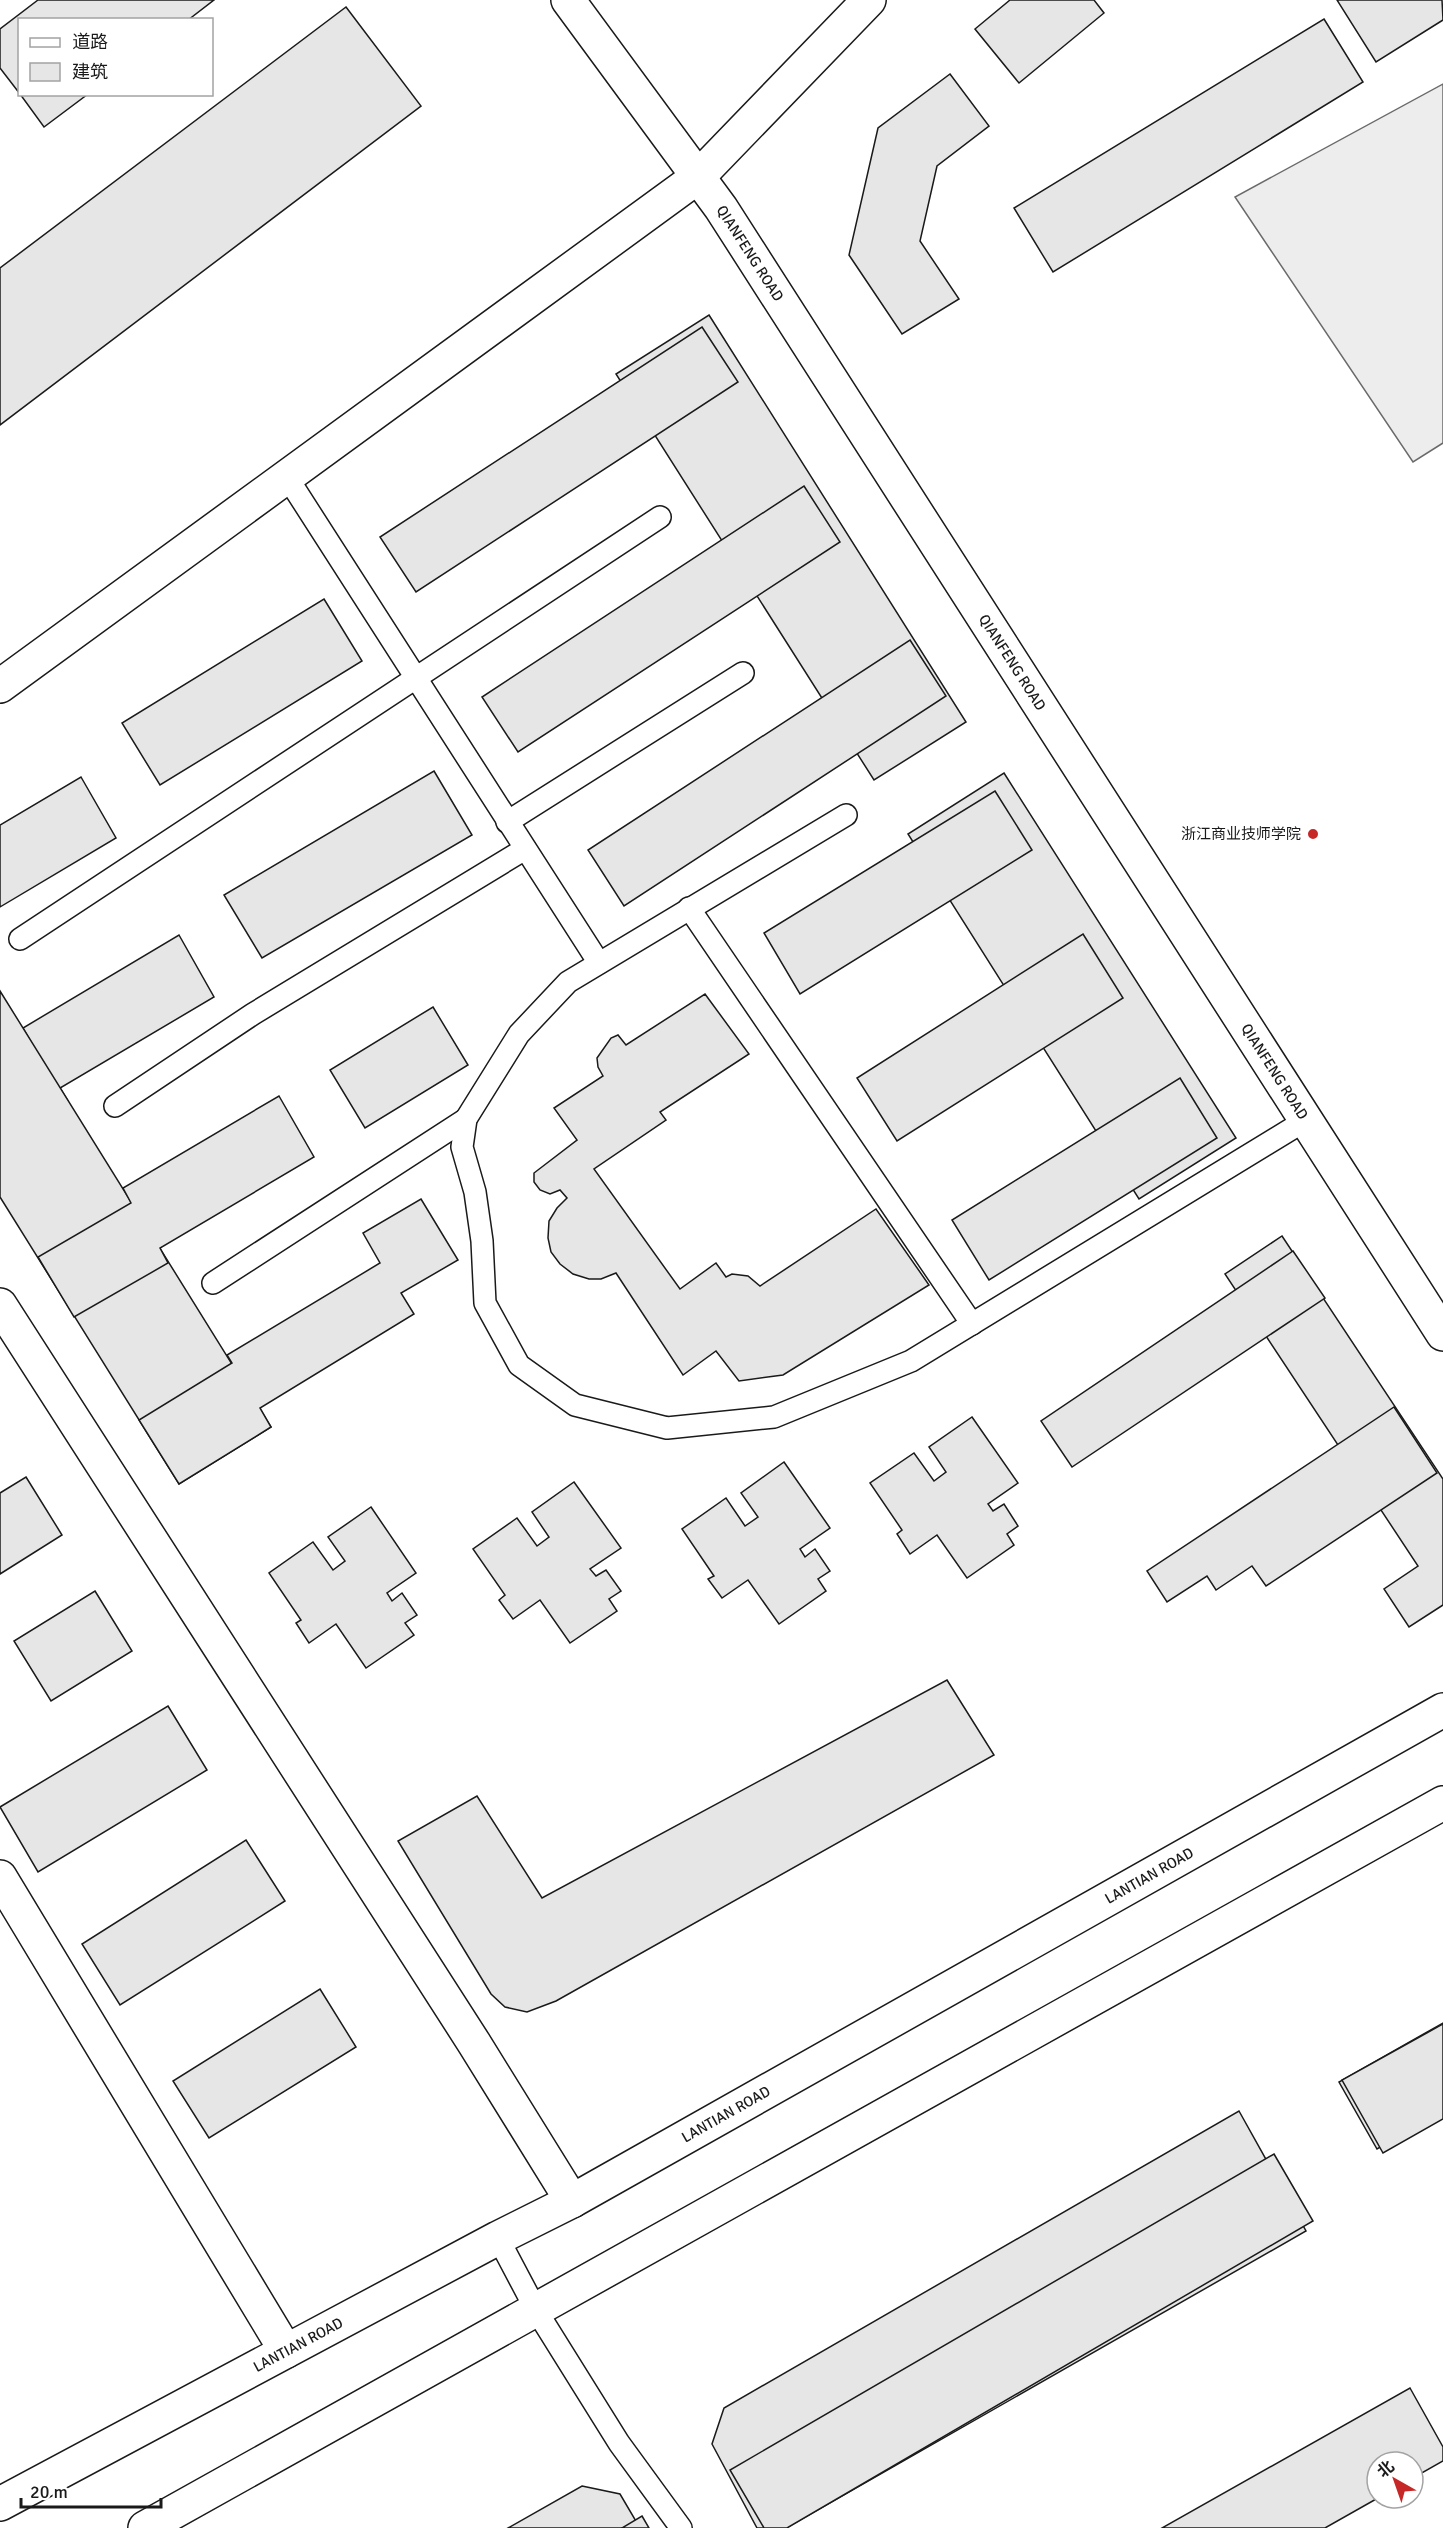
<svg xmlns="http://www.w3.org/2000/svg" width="1443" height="2528" viewBox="0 0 1443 2528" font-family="Signika,'Noto Sans SC',sans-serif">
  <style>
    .parking { fill: #ededed; stroke: #6a6a6a; stroke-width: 1.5 }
    .building { fill: #e6e6e6; stroke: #1a1a1a; stroke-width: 1.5 }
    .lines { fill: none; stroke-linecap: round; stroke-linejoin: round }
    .service-casing { stroke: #1a1a1a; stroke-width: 24 }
    .minor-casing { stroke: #1a1a1a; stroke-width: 36 }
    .tertiary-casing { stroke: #1a1a1a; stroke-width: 36 }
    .service { stroke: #fff; stroke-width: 21 }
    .minor { stroke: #fff; stroke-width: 33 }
    .tertiary { stroke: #fff; stroke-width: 33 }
    .poi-dot { fill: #c62828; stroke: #fff; stroke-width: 2 }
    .labels { text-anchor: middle; stroke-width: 4.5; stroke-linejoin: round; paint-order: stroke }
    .street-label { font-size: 15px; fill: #1a1a1a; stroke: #fff }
    .poi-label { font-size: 15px; fill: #1a1a1a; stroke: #fff; text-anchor: end }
  </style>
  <rect width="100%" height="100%" fill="#fff"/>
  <polygon class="parking" points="1443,84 1443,443 1413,462 1235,197"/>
  <g class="building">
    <polygon points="38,0 214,0 188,20 20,20 20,94 0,68 0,29"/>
    <polygon points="1010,0 1094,0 1104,13 1019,83 975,29"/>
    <polygon points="1337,0 1442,0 1443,20 1376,62"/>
    <polygon points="346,7 421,106 0,425 0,268"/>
    <polygon points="1324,19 1363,82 1053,272 1014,208"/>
    <polygon points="950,74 989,126 937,166 920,241 959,299 902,334 849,255 878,128"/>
    <polygon points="20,94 88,94 44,127"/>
    <polygon points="709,315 966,722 874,780 616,374"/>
    <polygon points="702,327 738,382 416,592 380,537"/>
    <polygon points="804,486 840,542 518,752 482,697"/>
    <polygon points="324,599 362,661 160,785 122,723"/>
    <polygon points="910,640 946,696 624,906 588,850"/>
    <polygon points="434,771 472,835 262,958 224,895"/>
    <polygon points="1004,773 1236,1138 1139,1199 908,834"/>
    <polygon points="81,777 116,838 0,907 0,825"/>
    <polygon points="995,791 1032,850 800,994 764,933"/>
    <polygon points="1083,934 1123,998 897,1141 857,1078"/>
    <polygon points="179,935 214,997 60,1088 68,1101 0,1142 0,1060 31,1042 23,1028"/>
    <polygon points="0,991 271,1427 179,1484 0,1197"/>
    <polygon points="705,994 749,1054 660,1112 666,1120 594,1169 680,1289 716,1263 726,1277 732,1274 748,1276 760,1286 876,1209 929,1285 783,1375 739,1381 716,1351 683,1375 616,1273 601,1279 589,1279 573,1274 560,1264 551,1252 548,1238 549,1221 557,1208 567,1198 560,1190 550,1194 540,1190 534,1182 534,1173 577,1140 554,1108 603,1076 598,1067 597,1058 611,1038 618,1035 626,1045"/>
    <polygon points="433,1007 468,1065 365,1128 330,1070"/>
    <polygon points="1180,1078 1217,1138 989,1280 952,1220"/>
    <polygon points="279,1096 314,1157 160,1248 168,1263 74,1317 38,1257 131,1203 123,1188"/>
    <polygon points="421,1199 458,1260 401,1293 414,1314 260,1408 271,1427 179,1484 139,1420 232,1363 227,1355 380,1263 363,1233"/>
    <polygon points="1282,1236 1443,1479 1443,1605 1409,1627 1384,1589 1418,1566 1225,1274"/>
    <polygon points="1293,1251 1325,1298 1072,1467 1041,1421"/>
    <polygon points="1394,1407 1437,1473 1266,1586 1252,1566 1216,1590 1207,1576 1167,1602 1147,1571"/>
    <polygon points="972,1417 1018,1483 988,1504 993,1511 1004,1504 1018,1526 1007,1534 1014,1545 967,1578 937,1535 910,1554 897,1534 902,1530 870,1483 914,1453 934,1481 946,1472 929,1447"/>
    <polygon points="784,1462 830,1528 800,1549 805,1557 815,1549 830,1571 818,1579 826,1591 779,1624 748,1580 722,1598 708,1579 714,1576 682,1529 726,1498 745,1526 758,1517 741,1493"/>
    <polygon points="26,1477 62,1535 0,1574 0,1493"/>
    <polygon points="574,1482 621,1548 590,1569 596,1576 606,1570 621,1591 609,1599 617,1611 570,1643 540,1600 513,1619 499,1600 505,1595 473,1549 517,1518 537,1546 549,1537 532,1512"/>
    <polygon points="371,1507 416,1573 387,1593 392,1601 402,1593 417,1615 405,1623 414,1635 366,1668 336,1624 309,1643 296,1623 301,1620 269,1573 313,1542 333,1570 345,1561 328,1537"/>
    <polygon points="95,1591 132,1651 51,1701 14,1641"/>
    <polygon points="947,1680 994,1755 556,2001 527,2012 505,2007 491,1994 398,1841 477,1796 542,1898"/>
    <polygon points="168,1706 207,1770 38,1872 0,1807"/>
    <polygon points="246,1840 285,1901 120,2005 82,1944"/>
    <polygon points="320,1989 356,2047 209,2138 173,2081"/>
    <polygon points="1443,2023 1443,2111 1377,2149 1339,2082"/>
    <polygon points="1443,2024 1443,2119 1383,2153 1342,2080"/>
    <polygon points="1239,2111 1306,2231 786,2528 757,2528 712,2444 724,2408"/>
    <polygon points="1274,2154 1313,2221 787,2528 764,2528 730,2470"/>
    <polygon points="1410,2388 1443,2447 1443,2461 1413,2478 1413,2462 1377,2462 1378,2498 1325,2528 1162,2528"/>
    <polygon points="582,2486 620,2494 640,2528 508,2528"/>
    <polygon points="642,2516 649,2528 622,2528"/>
  </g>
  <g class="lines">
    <g class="service-casing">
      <g id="service">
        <polyline points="287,477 599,963"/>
        <polyline points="846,815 568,982 519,1034 466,1119 462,1147 475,1192 482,1241 485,1303 519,1365 575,1405 667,1428 774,1417 911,1361 1306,1120"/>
        <polyline points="507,822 743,673"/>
        <polyline points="689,908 972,1324"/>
        <polyline points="20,939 660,517"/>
        <polyline points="115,1106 253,1014 525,849"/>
        <polyline points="213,1283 466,1119"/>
        <polyline points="498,2238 536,2310 619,2443 681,2528"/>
      </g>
    </g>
    <g class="minor-casing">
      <g id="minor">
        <path id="s1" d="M568 0 721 208 1443 1334"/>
        <polyline points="0,686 699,176 869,0"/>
        <polyline points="0,1305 474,2043 572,2201"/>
        <polyline points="0,1877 286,2351"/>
      </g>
    </g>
    <g class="tertiary-casing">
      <g id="tertiary">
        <path id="s2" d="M0 2504 498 2238 572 2201 1443 1710"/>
        <polyline points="145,2528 1443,1803"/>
      </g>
    </g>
    <use href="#service" class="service"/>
    <use href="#minor" class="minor"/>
    <use href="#tertiary" class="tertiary"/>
  </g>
  <circle class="poi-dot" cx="1313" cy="834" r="6"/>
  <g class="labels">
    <g class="street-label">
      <text dy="5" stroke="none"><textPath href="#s1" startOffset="312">QIANFENG ROAD</textPath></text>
      <text dy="5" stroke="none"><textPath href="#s1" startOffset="798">QIANFENG ROAD</textPath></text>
      <text dy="5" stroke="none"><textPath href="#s1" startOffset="1284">QIANFENG ROAD</textPath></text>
      <text dy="5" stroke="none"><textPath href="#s2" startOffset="1310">LANTIAN ROAD</textPath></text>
      <text dy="5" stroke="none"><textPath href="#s2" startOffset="824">LANTIAN ROAD</textPath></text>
      <text dy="5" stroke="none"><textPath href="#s2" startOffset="338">LANTIAN ROAD</textPath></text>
    </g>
    <g class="poi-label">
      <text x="1301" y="839">浙江商业技师学院</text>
    </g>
  </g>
  <rect x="18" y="18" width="195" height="78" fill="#ffffff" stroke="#a3a3a3" stroke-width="1.5"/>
  <rect x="30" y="38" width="30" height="9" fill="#ffffff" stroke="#a3a3a3" stroke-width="1.5"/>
  <text x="72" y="48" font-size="18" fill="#1a1a1a">道路</text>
  <rect x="30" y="63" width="30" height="18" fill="#e6e6e6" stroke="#a3a3a3" stroke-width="1.5"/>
  <text x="72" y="78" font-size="18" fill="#1a1a1a">建筑</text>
  <g transform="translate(1395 2480) rotate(320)"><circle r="28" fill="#ffffff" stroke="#a3a3a3" stroke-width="1.5"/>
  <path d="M0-4.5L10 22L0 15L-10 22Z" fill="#c62828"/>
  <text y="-9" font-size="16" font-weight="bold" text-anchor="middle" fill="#1a1a1a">北</text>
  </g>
  <path d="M21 2498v9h140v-9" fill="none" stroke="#1a1a1a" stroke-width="3"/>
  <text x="30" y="2498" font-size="18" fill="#1a1a1a" stroke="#ffffff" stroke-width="4.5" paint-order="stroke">20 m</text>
</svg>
